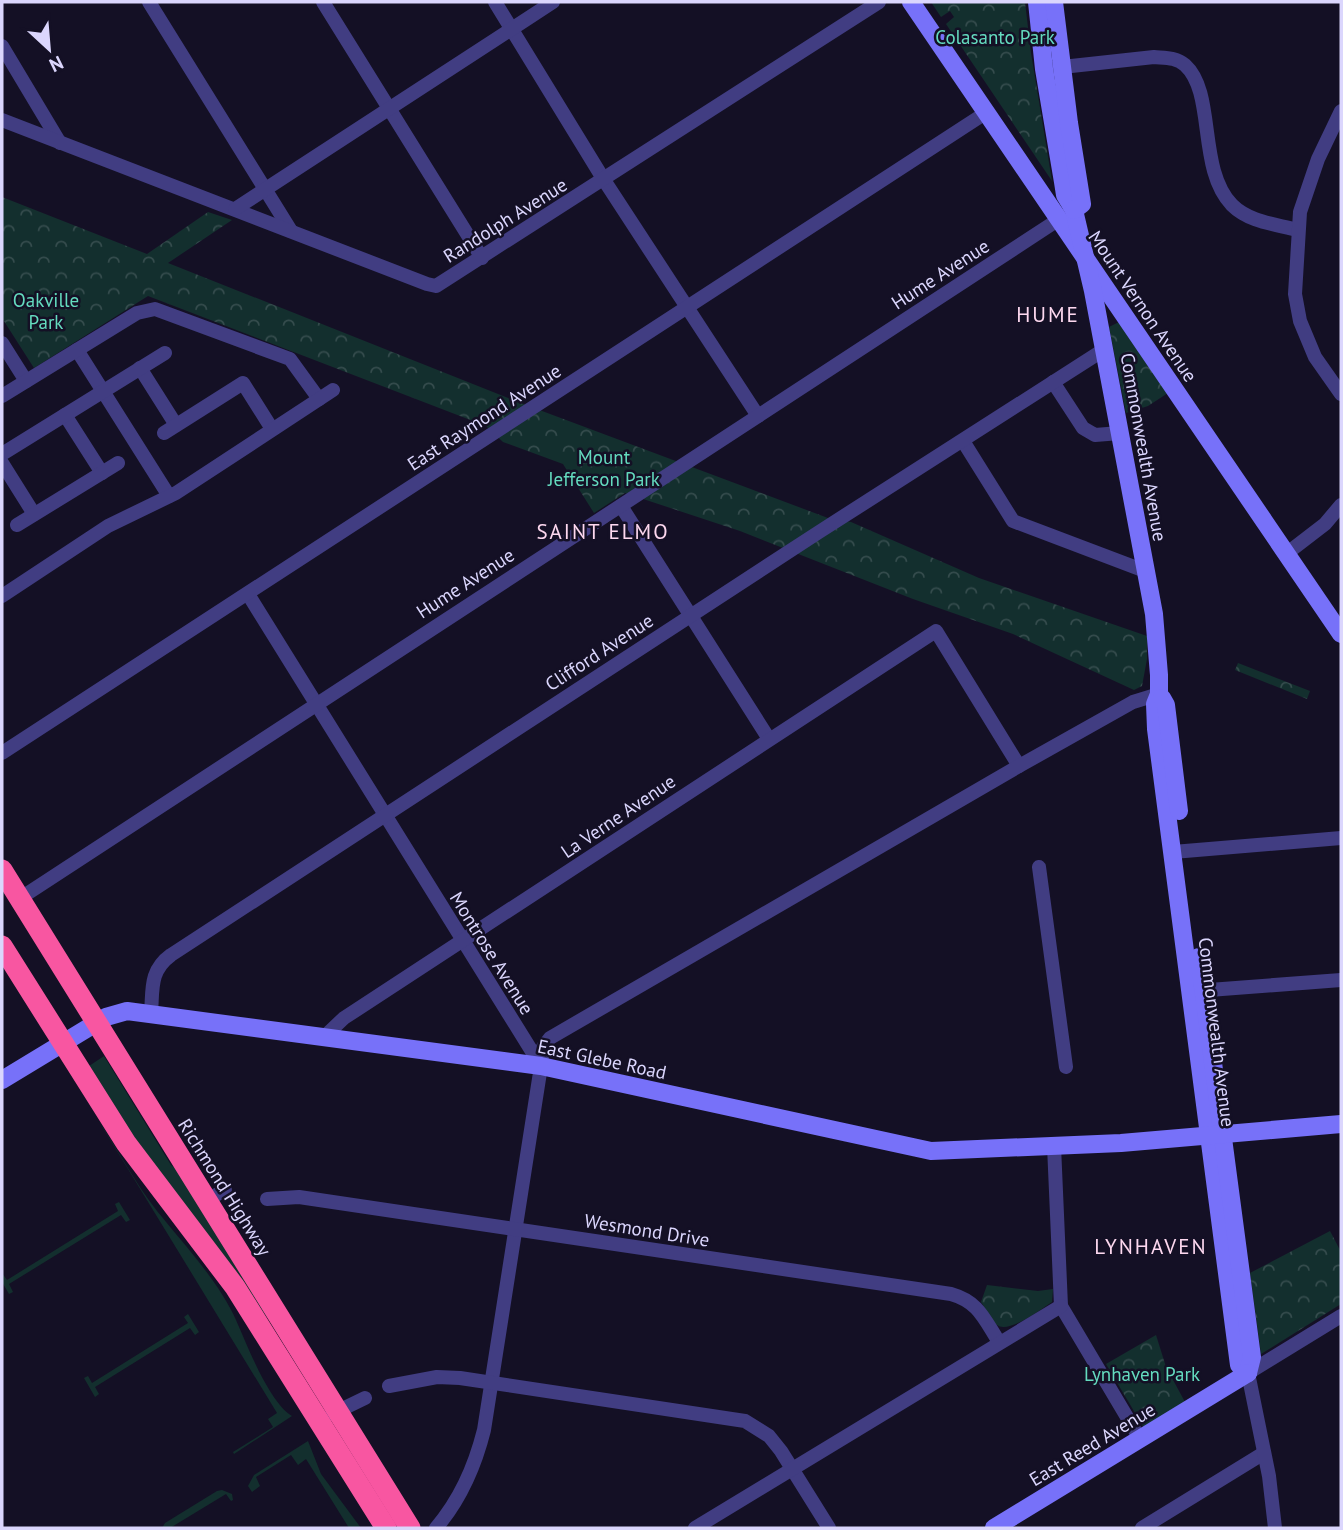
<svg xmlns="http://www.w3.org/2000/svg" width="1343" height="1530" viewBox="0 0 1343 1530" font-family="'PT Sans',sans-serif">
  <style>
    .green { fill: #132f2e }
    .park { fill: url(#park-crowns) }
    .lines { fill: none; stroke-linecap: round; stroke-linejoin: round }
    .street { stroke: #413d82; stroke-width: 14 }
    .secondary { stroke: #7771f9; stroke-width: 18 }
    .highway { stroke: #f856a1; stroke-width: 21 }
    .labels { text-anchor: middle; stroke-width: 5; stroke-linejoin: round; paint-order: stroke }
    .park-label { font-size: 19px; fill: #64dbbf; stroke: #141025 }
    .street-label { font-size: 19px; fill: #dbd6fd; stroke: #141025 }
    .neighbourhood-label { font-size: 21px; letter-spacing: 2px; fill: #fdd8ef; stroke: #141025 }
  </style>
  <defs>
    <pattern id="park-crowns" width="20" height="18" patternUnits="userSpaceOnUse" patternTransform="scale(1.75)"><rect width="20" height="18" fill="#132f2e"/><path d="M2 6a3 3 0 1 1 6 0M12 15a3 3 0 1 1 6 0" fill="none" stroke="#354c4d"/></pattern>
  </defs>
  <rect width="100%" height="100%" fill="#141025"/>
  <g class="green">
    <polygon points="104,1056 171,1165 184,1175 288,1345 158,1176 86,1068"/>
    <path d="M98 1120C118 1150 135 1183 157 1211 182 1242 220 1283 236 1320 247 1345 269 1402 292 1416L234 1454 233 1452 273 1427 268 1419 277 1413Z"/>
    <polygon points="119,1202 130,1220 126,1222 121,1215 9,1284 13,1292 9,1294 2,1282 2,1273 7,1280 118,1211 115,1204"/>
    <polygon points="188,1314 199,1332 195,1335 190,1328 95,1387 99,1394 95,1397 84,1378 88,1376 92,1383 188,1323 184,1317"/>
    <polygon points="308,1441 321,1474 361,1528 349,1528 306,1459 298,1465 291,1455 256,1477 260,1486 252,1492 248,1486 254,1475"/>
    <polygon points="222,1490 232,1494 233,1500 231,1501 226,1494 170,1528 162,1528 165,1523 217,1491"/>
  </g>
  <g class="park">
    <polygon points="931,2 1025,2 1031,53 1052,181 946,24 954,17 950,11 941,17"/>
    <polygon points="2,197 147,254 208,212 232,220 168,263 526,405 828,518 851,522 979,578 1147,636 1147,659 1142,686 1134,690 1013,634 913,599 740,531 625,493 594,513 563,464 503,442 486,426 148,296 34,368 2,318"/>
    <polygon points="1121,321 1168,393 1148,406 1126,413 1109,327"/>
    <polygon points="1238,663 1310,691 1307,699 1235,670"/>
    <polygon points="1330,1231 1341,1252 1341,1304 1261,1354 1250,1273"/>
    <path d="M987 1285 1038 1291 1053 1289 1052 1302C1041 1309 1009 1334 997 1325 990 1320 986 1309 981 1302Z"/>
    <polygon points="1156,1335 1166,1367 1185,1402 1144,1428 1106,1364"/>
  </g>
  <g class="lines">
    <g class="street">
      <polyline points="149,2 291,231"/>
      <polyline points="323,2 482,258"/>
      <polyline points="495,2 604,180 758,416"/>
      <polyline points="2,46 60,143"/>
      <path d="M1053 68 1154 57C1165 58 1176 57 1185 65 1216 93 1197 169 1232 205 1249 222 1275 224 1297 230"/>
      <polyline points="1341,111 1318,159 1300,212 1295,294 1300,321 1315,357 1341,394"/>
      <polyline points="2,120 427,284 436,286 879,2"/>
      <polyline points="235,209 553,2"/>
      <polyline points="2,343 26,381"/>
      <polyline points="77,350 169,496"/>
      <polyline points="140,368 176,425"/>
      <polyline points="1053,382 1083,428 1095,435 1120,433"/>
      <polyline points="2,396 137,313 155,309 290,359 319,399"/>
      <polyline points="65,415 102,473"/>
      <polyline points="164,433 243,383 272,429"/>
      <polyline points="963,441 1013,521 1145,571"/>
      <polyline points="2,454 165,353"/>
      <polyline points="2,463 34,514"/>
      <polyline points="621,506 769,739"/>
      <polyline points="17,525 118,463"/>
      <polyline points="1286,554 1325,524 1341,505"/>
      <path d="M248 594 541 1066 484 1430C475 1466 460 1500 436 1528"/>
      <polyline points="2,596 108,526 176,493 333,390"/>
      <polyline points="2,753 987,112"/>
      <polyline points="1173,852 1341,838"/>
      <polyline points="1039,867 1066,1067"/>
      <polyline points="19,899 1067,214"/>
      <polyline points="1196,991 1341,980"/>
      <path d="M151 1013C153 990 149 971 171 955L819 532 1105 349"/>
      <polyline points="324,1037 344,1018 936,631 1019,766"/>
      <polyline points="541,1066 543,1047 550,1038 1019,766 1133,702 1159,694"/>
      <polyline points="1054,1146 1061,1306 1140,1439"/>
      <path d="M267 1199 299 1197 951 1294C979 1302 984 1319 999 1342"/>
      <polyline points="207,1200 225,1190"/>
      <polyline points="389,1386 437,1377 460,1378 745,1421 769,1436 781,1451 829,1528"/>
      <polyline points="332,1414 365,1398"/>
      <polyline points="695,1528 1061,1306"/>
      <polyline points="1142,1528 1264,1453"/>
      <polyline points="1275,1528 1269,1476 1248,1373 1341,1316"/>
    </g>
    <g class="secondary">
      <polyline points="911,2 1341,634"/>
      <polyline points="1037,2 1044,69 1063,182 1065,195 1074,210 1093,291 1154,614 1159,675 1159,694 1155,704 1156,729 1239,1365 1248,1373"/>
      <polyline points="1054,2 1069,123 1082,204 1074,210"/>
      <polyline points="1162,698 1166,705 1179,811"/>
      <polyline points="1199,957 1252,1357 1248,1373"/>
      <polyline points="2,1080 106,1017 127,1011 541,1066 931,1151 1121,1143 1341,1124"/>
      <polyline points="994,1528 1248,1373"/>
    </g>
    <g class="highway">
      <polyline points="2,870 410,1528"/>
      <polyline points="2,946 126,1143 235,1287 386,1528"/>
    </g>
  </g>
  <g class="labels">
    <g class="park-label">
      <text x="995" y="44">Colasanto Park</text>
      <text x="46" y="307">Oakville<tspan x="46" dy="22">Park</tspan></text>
      <text x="604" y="464">Mount<tspan x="604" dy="22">Jefferson Park</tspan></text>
      <text x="1142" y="1381">Lynhaven Park</text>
    </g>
    <g class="street-label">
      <text transform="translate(505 220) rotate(-32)" y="7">Randolph Avenue</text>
      <text transform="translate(940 274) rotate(-33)" y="7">Hume Avenue</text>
      <text transform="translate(1143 306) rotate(56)" y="7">Mount Vernon Avenue</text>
      <text transform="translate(484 417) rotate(-33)" y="7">East Raymond Avenue</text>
      <text transform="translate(1144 447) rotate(80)" y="7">Commonwealth Avenue</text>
      <text transform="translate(465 583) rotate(-33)" y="7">Hume Avenue</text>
      <text transform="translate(599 652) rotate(-33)" y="7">Clifford Avenue</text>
      <text transform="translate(618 816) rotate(-34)" y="7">La Verne Avenue</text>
      <text transform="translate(492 953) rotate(58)" y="7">Montrose Avenue</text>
      <text transform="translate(1217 1032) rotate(83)" y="7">Commonwealth Avenue</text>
      <text transform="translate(602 1059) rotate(12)" y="7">East Glebe Road</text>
      <text transform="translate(225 1187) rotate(58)" y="7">Richmond Highway</text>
      <text transform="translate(647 1230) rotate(9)" y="7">Wesmond Drive</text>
      <text transform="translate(1092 1444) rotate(-31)" y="7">East Reed Avenue</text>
    </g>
    <g class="neighbourhood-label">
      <text x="1048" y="322">HUME</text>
      <text x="603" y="539">SAINT ELMO</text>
      <text x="1151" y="1254">LYNHAVEN</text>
    </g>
  </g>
  <rect width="1343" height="1530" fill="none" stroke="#dbd6fd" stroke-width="7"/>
  <g transform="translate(49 49) rotate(154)" stroke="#141025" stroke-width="5" paint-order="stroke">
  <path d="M0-5L12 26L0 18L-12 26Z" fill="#dbd6fd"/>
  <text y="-10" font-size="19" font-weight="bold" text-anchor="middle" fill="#dbd6fd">N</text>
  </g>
</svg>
